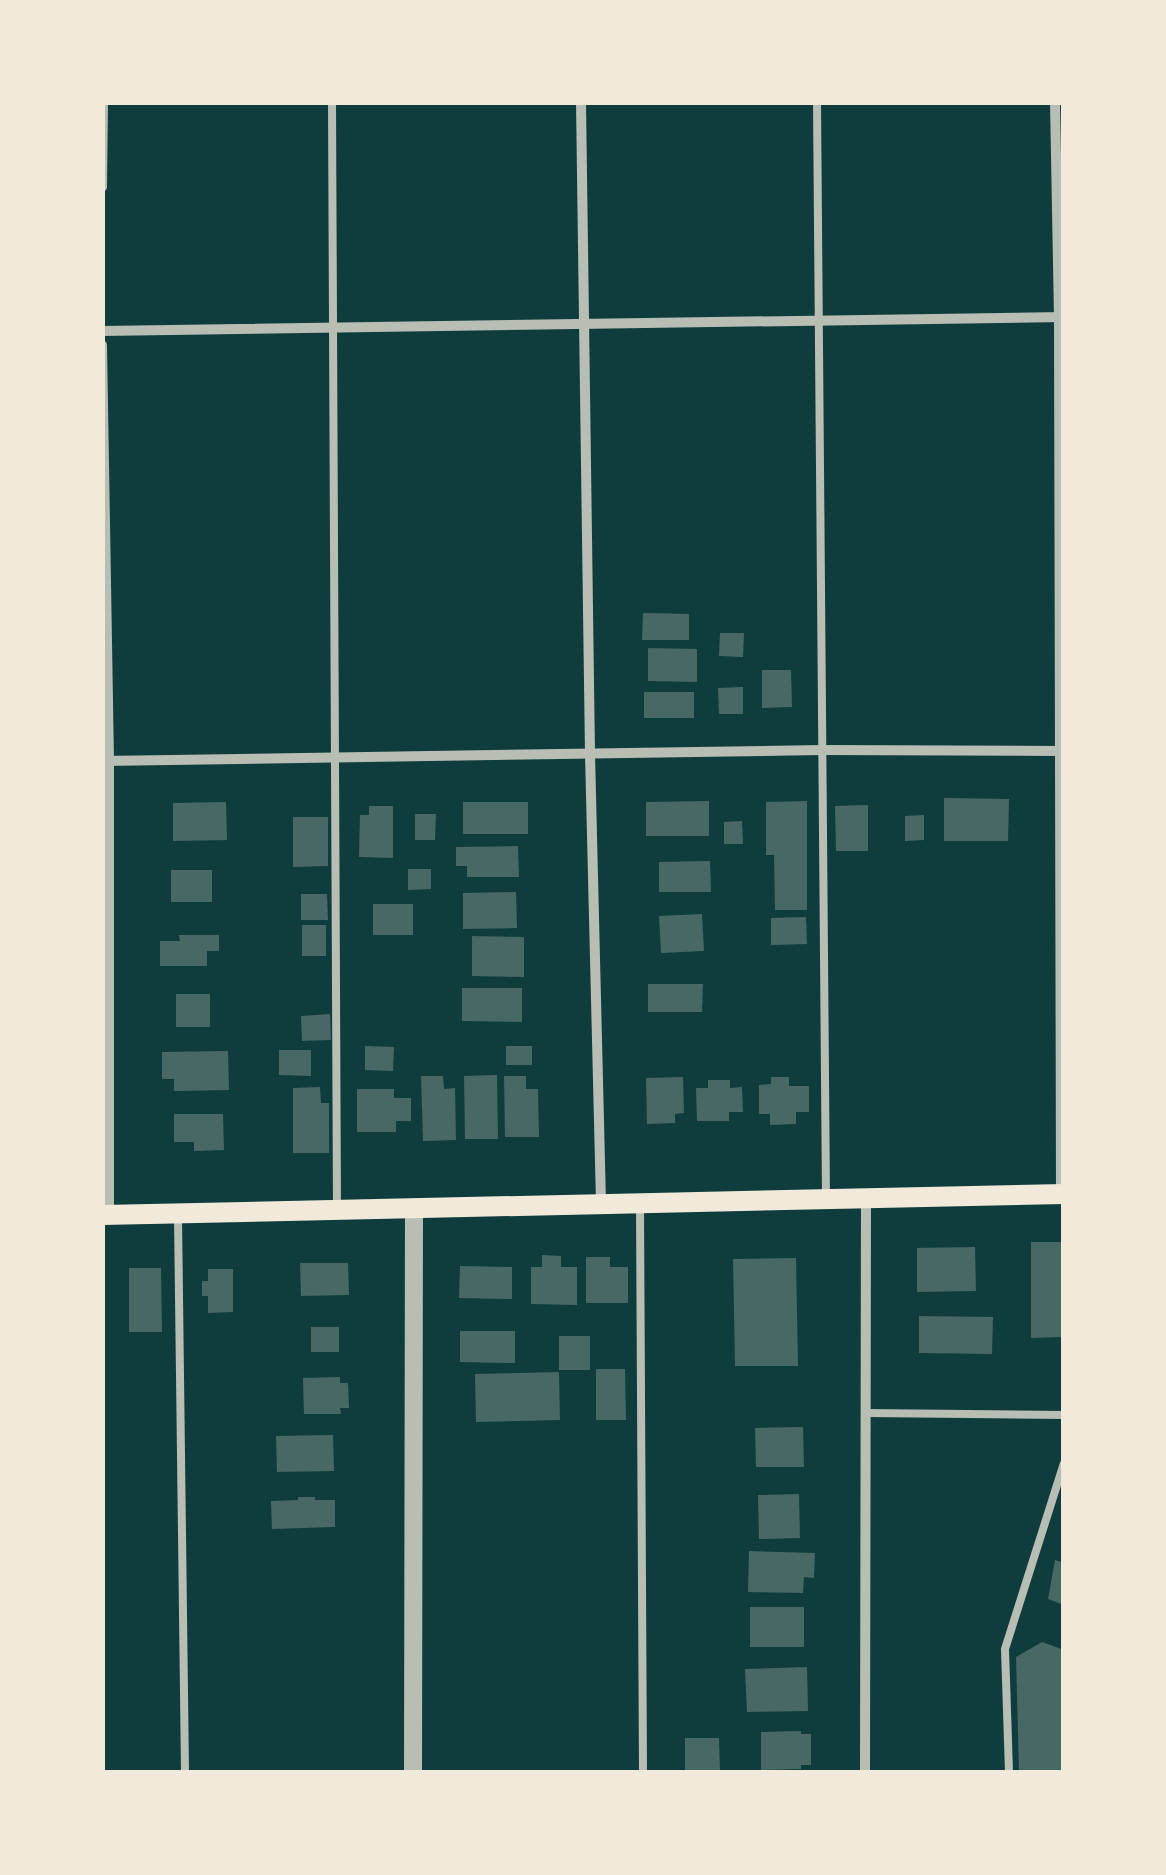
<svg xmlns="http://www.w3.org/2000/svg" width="1166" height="1875" viewBox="0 0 1166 1875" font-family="Arial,sans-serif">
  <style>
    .building { fill: #486865 }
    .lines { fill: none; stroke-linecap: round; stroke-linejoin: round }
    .service { stroke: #b8beb3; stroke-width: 8 }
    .minor { stroke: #b8beb3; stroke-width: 10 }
    .tertiary { stroke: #b8beb3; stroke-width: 18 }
    .secondary { stroke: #f1e9da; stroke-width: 20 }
  </style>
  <rect width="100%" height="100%" fill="#0f3d3e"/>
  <g class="building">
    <polygon points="643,613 689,614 689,640 642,640"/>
    <polygon points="720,633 744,633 743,657 719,656"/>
    <polygon points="648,648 697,649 697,682 648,681"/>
    <polygon points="762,670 791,670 792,707 762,708"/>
    <polygon points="743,687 743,714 719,714 718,688"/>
    <rect x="644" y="692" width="50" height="26"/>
    <polygon points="944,798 1009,799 1008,841 944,841"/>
    <polygon points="709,801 709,836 646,836 646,802"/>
    <polygon points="807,801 807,910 775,910 774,855 766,855 766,802"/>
    <polygon points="226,802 227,840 173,841 173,803"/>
    <rect x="463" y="802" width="65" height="32"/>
    <polygon points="868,805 868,851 836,851 835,806"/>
    <polygon points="369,806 393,806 393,858 359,857 360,815 369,815"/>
    <polygon points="415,814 436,814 435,840 415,840"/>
    <polygon points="924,815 924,840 905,841 905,816"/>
    <polygon points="293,817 328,817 328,866 293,867"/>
    <polygon points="742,821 743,844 724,844 724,822"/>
    <polygon points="518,846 519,877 467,877 467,866 456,866 456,847"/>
    <polygon points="710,861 711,892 659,892 659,862"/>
    <polygon points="408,869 431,869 431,889 408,890"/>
    <rect x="171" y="870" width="41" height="32"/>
    <polygon points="516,892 517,928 463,929 463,893"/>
    <polygon points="301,894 327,894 328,920 301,920"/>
    <rect x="373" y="904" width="40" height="31"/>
    <polygon points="702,914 704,951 661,953 659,916"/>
    <polygon points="806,917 807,944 771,945 771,918"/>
    <rect x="302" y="925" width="24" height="31"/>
    <polygon points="179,935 219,935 219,951 207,951 207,966 160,966 160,941 180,941"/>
    <polygon points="472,936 524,937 524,977 472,976"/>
    <polygon points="648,984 703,984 702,1012 648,1012"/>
    <polygon points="462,988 522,988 522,1022 462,1021"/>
    <rect x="176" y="994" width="34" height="33"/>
    <polygon points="330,1014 331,1040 302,1041 301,1016"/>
    <polygon points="365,1046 394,1047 393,1071 365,1070"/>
    <rect x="506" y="1046" width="26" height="19"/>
    <polygon points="279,1050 311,1050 311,1076 279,1075"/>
    <polygon points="228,1051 229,1090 174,1091 174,1079 162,1079 162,1052"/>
    <polygon points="497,1075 498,1139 465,1139 464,1076"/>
    <polygon points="421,1076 443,1076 444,1089 455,1088 456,1140 423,1141"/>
    <polygon points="504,1076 526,1076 526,1089 538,1089 539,1137 505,1137"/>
    <polygon points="683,1077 684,1113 675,1114 675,1123 647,1124 646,1078"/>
    <polygon points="771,1077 789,1077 789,1086 809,1086 809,1112 796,1112 796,1124 770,1125 770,1114 759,1114 759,1085 771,1084"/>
    <polygon points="708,1080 730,1080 730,1088 742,1087 743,1112 729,1112 729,1121 697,1121 696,1088 708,1088"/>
    <polygon points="320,1087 321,1103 329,1103 329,1153 293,1153 293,1088"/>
    <polygon points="357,1089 394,1089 394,1098 411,1098 411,1121 396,1121 396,1132 357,1132"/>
    <polygon points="174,1114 223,1114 224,1150 194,1151 194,1142 174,1142"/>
    <polygon points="1031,1242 1064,1242 1062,1337 1031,1338"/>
    <polygon points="975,1247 976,1291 917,1292 917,1248"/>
    <polygon points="542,1255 561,1256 561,1267 577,1267 577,1305 531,1304 531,1267 542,1267"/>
    <polygon points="586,1257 610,1257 610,1267 628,1267 628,1303 586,1303"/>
    <polygon points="796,1258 798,1366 735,1366 733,1259"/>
    <polygon points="300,1263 348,1263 349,1295 301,1296"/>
    <polygon points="460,1266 512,1267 512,1299 459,1298"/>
    <polygon points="129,1268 161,1268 162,1332 129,1332"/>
    <polygon points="208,1269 233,1269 233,1312 208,1313 208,1296 202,1296 202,1281 208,1281"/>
    <polygon points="919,1316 993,1317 992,1354 919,1353"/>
    <rect x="311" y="1327" width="28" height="25"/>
    <polygon points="460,1331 515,1331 515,1363 460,1362"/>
    <rect x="559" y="1336" width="31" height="34"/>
    <polygon points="596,1369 625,1369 626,1420 596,1420"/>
    <polygon points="559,1372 560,1420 476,1422 475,1374"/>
    <polygon points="340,1377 340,1383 348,1383 349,1408 340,1408 341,1414 304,1414 303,1378"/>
    <polygon points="803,1427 804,1467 756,1467 755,1428"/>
    <polygon points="333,1435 334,1471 277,1472 276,1436"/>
    <polygon points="799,1494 800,1538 759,1539 758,1495"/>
    <polygon points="298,1497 315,1497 315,1500 335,1500 335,1527 272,1529 271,1501 298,1500"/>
    <polygon points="749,1551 815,1553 814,1578 804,1577 803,1593 748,1592"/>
    <polygon points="1055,1560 1064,1563 1064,1605 1048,1599"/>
    <rect x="750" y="1607" width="54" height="40"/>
    <polygon points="1042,1642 1064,1650 1064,1772 1019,1772 1016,1657"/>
    <polygon points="807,1667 808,1711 747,1712 745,1669"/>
    <polygon points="801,1731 801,1734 811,1734 811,1765 801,1765 801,1769 761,1770 761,1732"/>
    <polygon points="685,1738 719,1738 720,1772 685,1772"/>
  </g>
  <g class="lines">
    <g class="service">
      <polyline points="332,102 337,1209"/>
      <polyline points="817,102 826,1198"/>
      <polyline points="640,1207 643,1772"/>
      <polyline points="178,1217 185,1772"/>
      <polyline points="866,1413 1064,1415"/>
      <polyline points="1009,1772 1005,1649 1064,1463"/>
    </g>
    <g class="minor">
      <polyline points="581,102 590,754 601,1203"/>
      <polyline points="1055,102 1059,317 1061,1194"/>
      <polyline points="102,187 103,102"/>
      <polyline points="102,331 1063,317"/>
      <polyline points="102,345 109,761 109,1215"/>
      <polyline points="102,761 822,750 1064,751"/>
      <polyline points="865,1772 866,1199"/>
    </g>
    <polyline class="tertiary" points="413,1772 414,1208"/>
    <polyline class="secondary" points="102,1215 1064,1194"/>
  </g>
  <rect width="1166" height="1875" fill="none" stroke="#f1e9da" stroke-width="210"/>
</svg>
